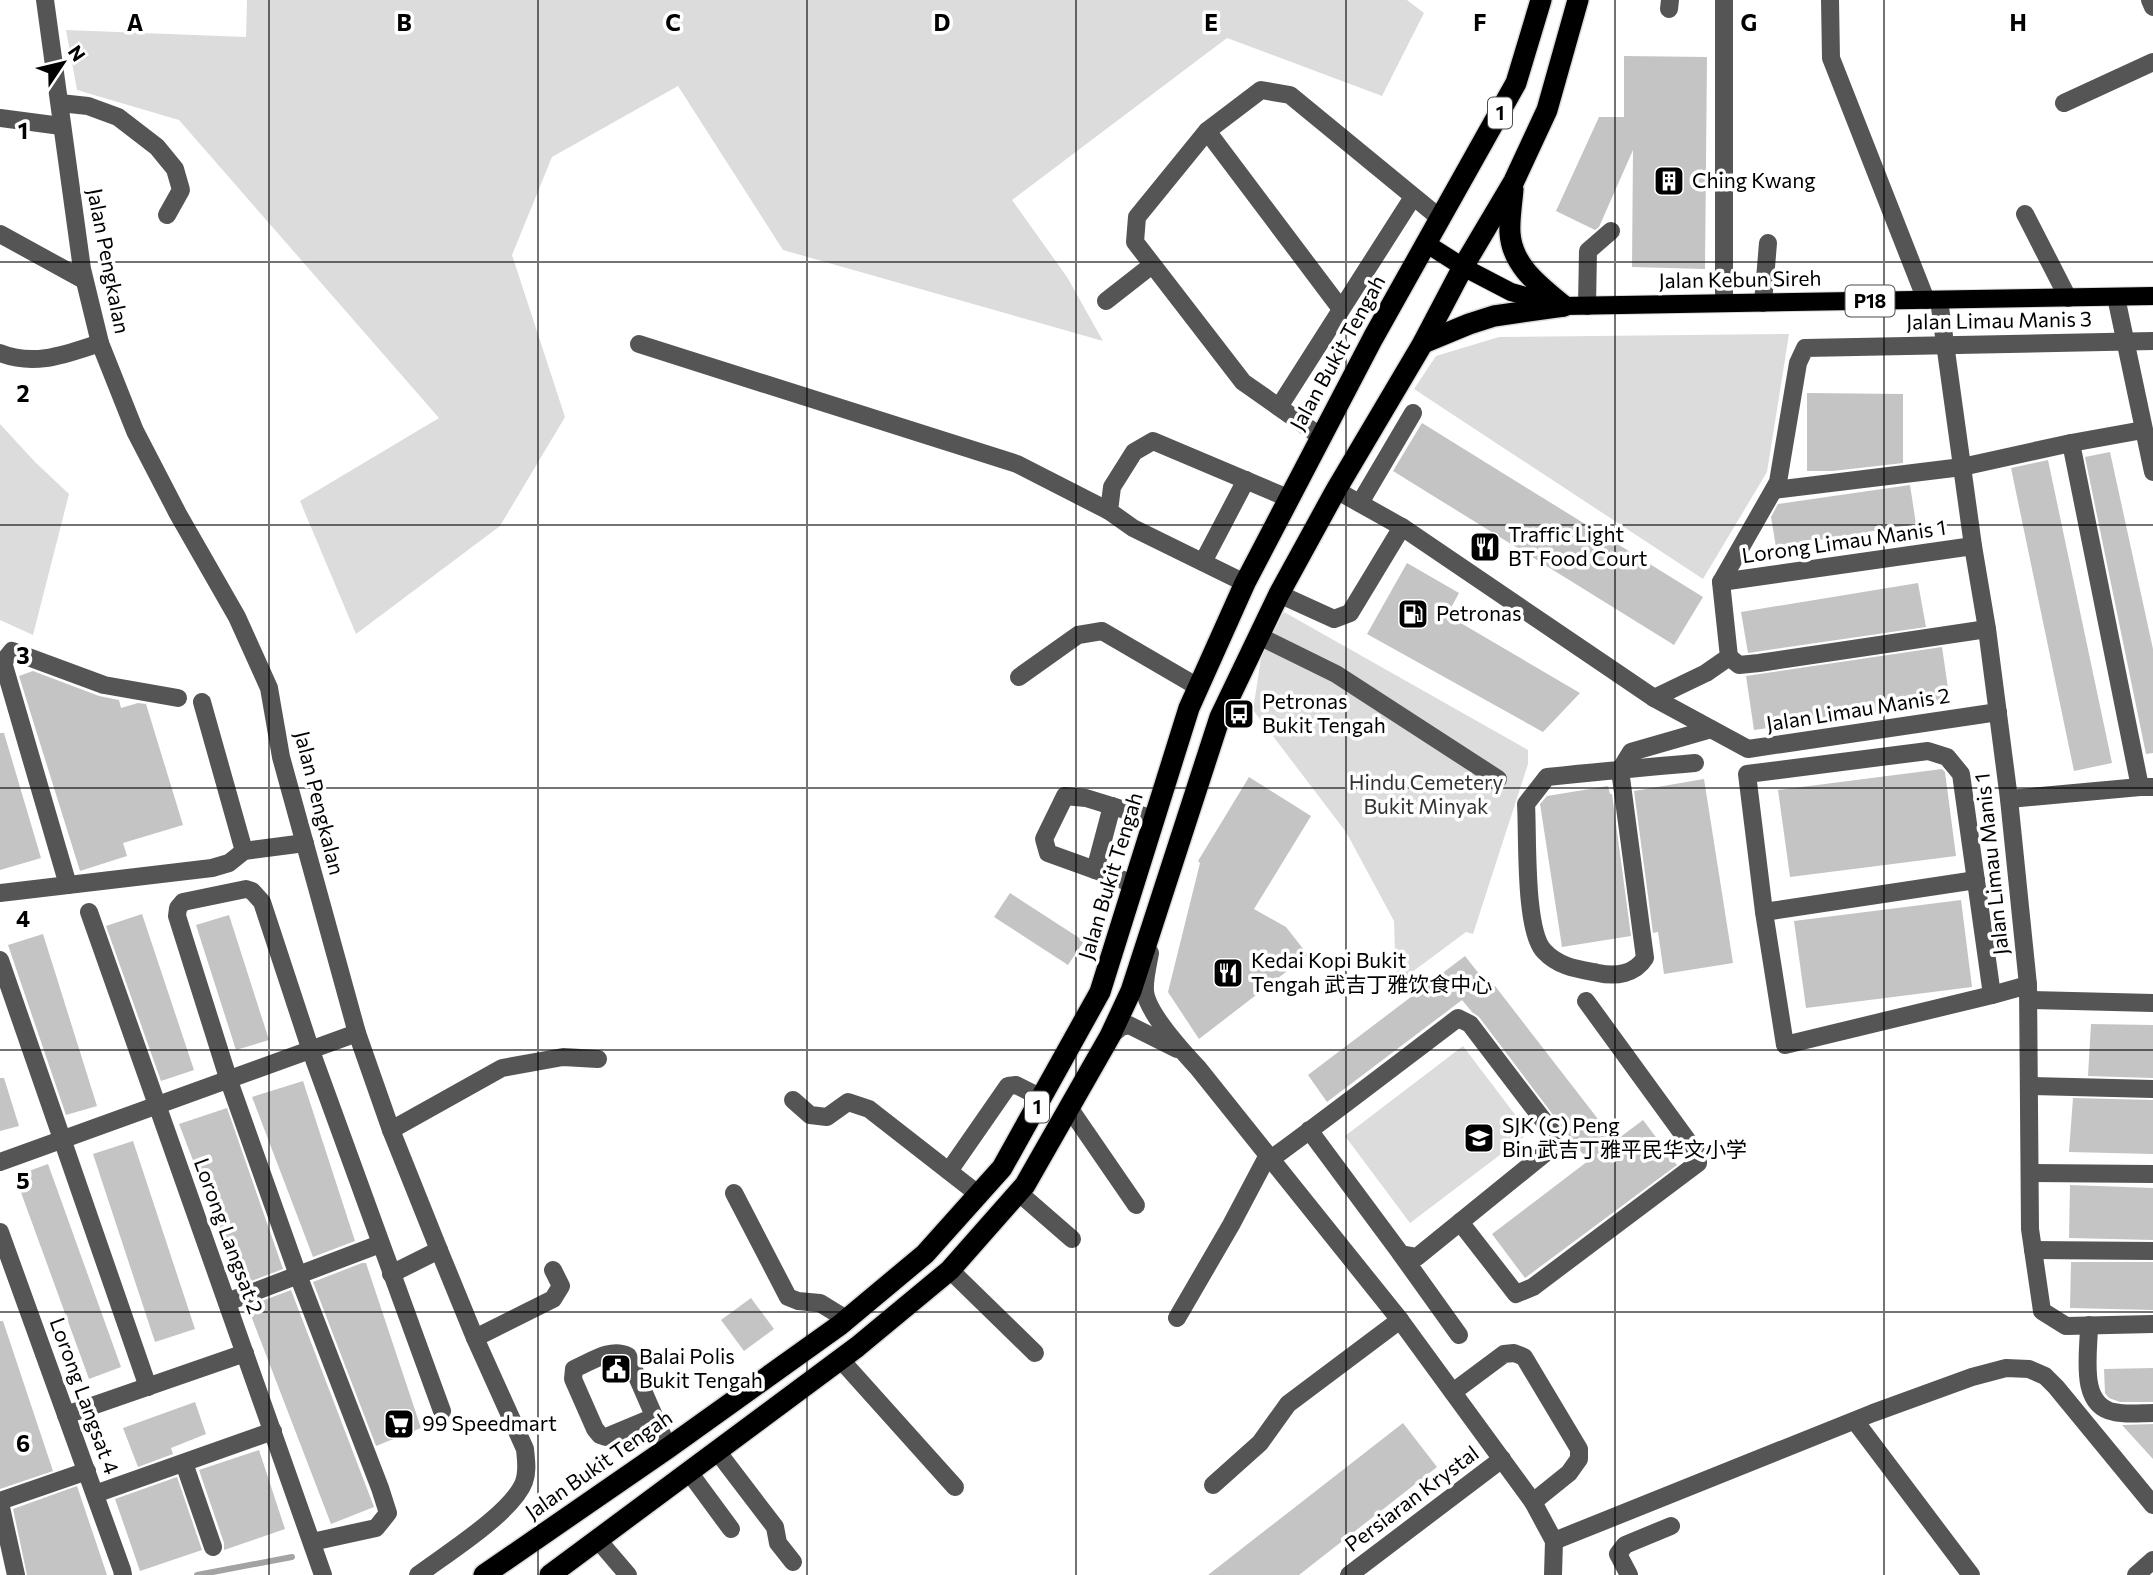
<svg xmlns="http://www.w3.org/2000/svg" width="2153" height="1575" viewBox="0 0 2153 1575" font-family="Commissioner,'Noto Sans SC',sans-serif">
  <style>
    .green { fill: #dcdcdc }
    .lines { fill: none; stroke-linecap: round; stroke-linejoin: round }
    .stream { stroke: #a3a3a3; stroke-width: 6 }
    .building { fill: #c4c4c4 }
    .major-casing { stroke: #dbdbdb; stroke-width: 20 }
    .highway-casing { stroke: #dbdbdb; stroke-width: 24 }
    .minor { stroke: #555; stroke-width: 18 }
    .major { stroke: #000; stroke-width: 18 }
    .highway { stroke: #000; stroke-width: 21 }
    .grid { fill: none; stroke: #000; stroke-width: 2; stroke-opacity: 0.55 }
    .labels { text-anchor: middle; stroke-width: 7; stroke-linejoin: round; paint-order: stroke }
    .shield { fill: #fff; stroke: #4c4c4c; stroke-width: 2 }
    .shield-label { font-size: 19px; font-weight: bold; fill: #000 }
    .poi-label { font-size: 21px; fill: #000; stroke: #fff; text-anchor: start }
    .street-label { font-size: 21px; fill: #000; stroke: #fff }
    .park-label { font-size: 21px; fill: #333; stroke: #fff }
    .grid-label { font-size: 23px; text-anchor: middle; font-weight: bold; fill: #000; stroke: #fff; stroke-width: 7; stroke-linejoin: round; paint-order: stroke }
  </style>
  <rect width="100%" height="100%" fill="#fff"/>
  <g class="green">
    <polygon points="247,0 1407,0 1424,13 1382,96 1227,38 1012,200 1067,277 1103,341 783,250 678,86 552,157 512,255 565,417 500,526 356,634 300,501 439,418 179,120 77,90 66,30 246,37"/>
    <polygon points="1789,334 1767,472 1703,579 1414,389 1436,356 1499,337"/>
    <polygon points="0,424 35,462 69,494 33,635 0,620"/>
    <polygon points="1284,612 1528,750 1528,764 1473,934 1466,932 1396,984 1394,921 1346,832 1253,710 1262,652"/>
    <polygon points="1463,1046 1529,1133 1410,1223 1345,1136"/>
  </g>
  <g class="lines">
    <polyline class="stream" points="197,1575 292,1557"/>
  </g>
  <g class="building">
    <polygon points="1624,56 1707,57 1705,269 1632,267 1633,150 1599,227 1595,230 1556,211 1599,117 1624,117"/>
    <polygon points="1807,393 1903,394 1903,463 1833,471 1807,471"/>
    <polygon points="1422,423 1703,597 1674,645 1393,471"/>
    <polygon points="2110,452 2153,649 2153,753 2146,754 2085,457"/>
    <polygon points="2048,460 2112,763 2074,771 2011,468"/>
    <polygon points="1910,485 1916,524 1776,547 1771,517 1778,504"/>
    <polygon points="1407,563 1459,593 1447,615 1580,693 1543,732 1367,634"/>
    <polygon points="1918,583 1926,627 1748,653 1741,612"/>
    <polygon points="1942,647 1950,702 1754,730 1746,676"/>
    <polygon points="33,671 99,696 119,700 121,708 138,703 146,704 183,825 123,843 127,856 80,871 19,676"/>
    <polygon points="0,733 4,733 41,858 0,870"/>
    <polygon points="1942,769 1945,772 1956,856 1790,877 1778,790"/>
    <polygon points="1249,777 1311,816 1254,909 1286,927 1308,955 1199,1039 1168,992 1200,863 1198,861"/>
    <polygon points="1704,779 1733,963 1664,974 1658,932 1653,933 1634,791"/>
    <polygon points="1608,786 1610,794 1612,794 1631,936 1562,947 1540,804 1547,796"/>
    <polygon points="1010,893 1084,941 1068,965 994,917"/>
    <polygon points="1961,900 1972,987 1806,1008 1794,921"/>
    <polygon points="142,914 194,1070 161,1081 106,926"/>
    <polygon points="229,915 269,1040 236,1050 196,925"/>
    <polygon points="43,934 97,1106 66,1115 8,945"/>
    <polygon points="1465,956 1491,989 1495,986 1615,1141 1643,1120 1677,1165 1525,1278 1492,1234 1588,1161 1479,1017 1472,1012 1462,1000 1327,1102 1308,1075"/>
    <polygon points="2091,1024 2153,1025 2153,1078 2088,1076"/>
    <polygon points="0,1078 4,1078 19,1126 0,1131"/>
    <polygon points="303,1081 355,1241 313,1257 252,1097"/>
    <polygon points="2073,1098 2153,1100 2153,1154 2069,1152"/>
    <polygon points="227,1108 283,1269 241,1285 179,1124"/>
    <polygon points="133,1141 195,1329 155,1342 93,1154"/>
    <polygon points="48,1164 121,1367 89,1379 15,1176"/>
    <polygon points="2070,1185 2153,1188 2153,1240 2069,1238"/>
    <polygon points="2071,1262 2153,1262 2153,1310 2070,1308"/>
    <polygon points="362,1263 366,1263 421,1428 376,1446 313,1282"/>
    <polygon points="291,1290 374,1507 331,1524 248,1308 249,1306"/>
    <polygon points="751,1298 774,1329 744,1351 721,1320"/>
    <polygon points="0,1321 3,1321 53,1471 0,1489"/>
    <polygon points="2153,1368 2153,1402 2120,1402 2109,1398 2105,1393 2104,1369"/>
    <polygon points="195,1402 206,1434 171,1448 173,1454 138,1467 123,1428"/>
    <polygon points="1403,1423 1437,1467 1299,1575 1208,1575"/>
    <polygon points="2153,1424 2153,1459 2122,1425"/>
    <polygon points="259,1450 285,1529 224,1550 224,1543 199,1470"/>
    <polygon points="177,1477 202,1550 140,1571 115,1499"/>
    <polygon points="77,1486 107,1575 27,1575 13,1509"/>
  </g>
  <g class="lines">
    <g class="major-casing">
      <polyline id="major" points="1427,244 1463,267 1511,292 1564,306 2153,296"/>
    </g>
    <g class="highway-casing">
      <g id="highway">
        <path d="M1513 189C1512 203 1509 219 1510 233 1512 266 1540 286 1564 306"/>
        <polyline points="1423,343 1469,324 1494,316 1564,306"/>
        <polyline points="484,1575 668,1448 840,1325 925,1254 1002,1168 1100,992 1189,708 1245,583 1373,338 1516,83 1541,0"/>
        <polyline points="550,1575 857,1347 950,1270 1025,1185 1110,1036 1131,991 1220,717 1279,594 1336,490 1423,343 1463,267 1514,181 1547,110 1578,0"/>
      </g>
    </g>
    <g class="minor">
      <path d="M45 0 82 269 100 343 135 431 178 514 237 617 269 688 281 757 357 1033 391 1130 439 1250 475 1338 525 1449C526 1460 528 1471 524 1482 512 1513 446 1554 418 1575"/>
      <polyline points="1830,0 1831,58 1926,300"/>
      <polyline points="2150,0 2153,7"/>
      <polyline points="1669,9 1670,0"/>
      <polyline points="60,103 88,106 118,117 157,147 175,169 181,190 167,215"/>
      <polyline points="2064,103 2153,62"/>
      <polyline points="0,118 61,126"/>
      <polyline points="1207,131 1341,309"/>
      <polyline points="2025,214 2068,298"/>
      <polyline points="0,234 84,280"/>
      <polyline points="2116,297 2153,472"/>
      <polyline points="1939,300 1973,546 1987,629 2009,799 2028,985 2030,1229 2042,1311 2066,1326 2153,1324"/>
      <polyline points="1106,301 1152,265"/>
      <polyline points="1724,303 1724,0"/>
      <polyline points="1763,303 1768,243"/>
      <polyline points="1587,306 1588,251 1611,231"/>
      <polyline points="639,344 1017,464 1109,511"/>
      <path d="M0 353C35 367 66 354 100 343"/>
      <polyline points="1279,407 1413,197"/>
      <polyline points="1320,436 1243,382 1135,242 1137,217 1207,131 1261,90 1290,95 1441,219"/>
      <polyline points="1336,490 1402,527 1654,698 1748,749 1998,712"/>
      <polyline points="1774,490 1962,467 2071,443"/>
      <polyline points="1360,503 1413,413"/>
      <polyline points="1203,562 1246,480"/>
      <polyline points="1721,582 1973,546"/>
      <polyline points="1245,583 1133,528 1109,511 1112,487 1134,452 1153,441 1288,498"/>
      <polyline points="1279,594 1334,619 1350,613 1402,527"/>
      <polyline points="1259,636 1336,674 1498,779"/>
      <polyline points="1729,657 1739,665 1759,663 1987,629"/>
      <polyline points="1019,677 1078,635 1102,631 1198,687"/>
      <polyline points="1654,698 1706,673 1729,657 1721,582 1778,482 1798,363 1805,348 2153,341"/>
      <polyline points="202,702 244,851"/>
      <polygon points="1928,751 1947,757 1961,774 1992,995 1785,1045 1764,912 1747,774"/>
      <path d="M1695 763C1646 767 1596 772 1547 777L1526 804C1528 835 1524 930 1544 951 1559 967 1577 969 1598 973 1616 977 1635 974 1645 958L1620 770 1631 752 1711 729"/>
      <polyline points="2140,787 2071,443 2143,430"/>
      <polyline points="2009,799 2140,787 2153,787"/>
      <polyline points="1095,870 1112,806"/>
      <polyline points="1134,884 1048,853 1044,839 1065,796 1086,798 1154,819"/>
      <polyline points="68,885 3,662 12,651 104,685 178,698"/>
      <polyline points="0,893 212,868 229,863 244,851 305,843"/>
      <polyline points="89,912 323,1575"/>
      <polyline points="1764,912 1976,880"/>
      <path d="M1150 953C1148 965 1144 979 1145 991 1147 1013 1184 1053 1198 1068L1400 1320 1533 1502 1554 1541 1553 1575"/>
      <polyline points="0,960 148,1387"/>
      <polyline points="1992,995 2028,985"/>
      <polyline points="2030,1000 2153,1003"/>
      <polyline points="1110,1036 1121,1027 1129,1025 1177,1049"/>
      <polyline points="2030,1086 2153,1089"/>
      <polyline points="793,1100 810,1115 827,1117 848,1102 869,1109 978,1194"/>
      <polyline points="1070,1109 1136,1205"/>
      <polyline points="391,1130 502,1068 563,1057 598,1059"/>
      <path d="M1271 1159C1334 1113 1396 1065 1458 1018L1470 1024 1553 1133 1554 1146 1417 1257 1401 1254 1309 1130"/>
      <polyline points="0,1162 357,1033"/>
      <polyline points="949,1171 1008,1086 1016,1085 1042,1098"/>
      <polyline points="2030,1173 2153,1174"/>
      <polyline points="1018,1192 1072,1239"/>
      <polyline points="734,1193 788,1297 798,1301 820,1303 846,1319"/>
      <polyline points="1460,1222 1516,1294 1533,1287 1698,1163 1698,1155 1586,1001"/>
      <polyline points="0,1232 122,1570 123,1575"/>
      <polyline points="2033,1250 2153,1251"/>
      <polyline points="1401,1254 1459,1335"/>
      <polyline points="950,1270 1035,1353"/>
      <polyline points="391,1274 439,1250"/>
      <polyline points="227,1302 380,1244"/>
      <polyline points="1177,1318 1231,1225 1268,1155"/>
      <path d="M2089 1325C2089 1353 2078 1405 2114 1412 2126 1415 2141 1413 2153 1413"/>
      <polyline points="475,1338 553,1299 561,1286 553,1270"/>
      <polyline points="841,1360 955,1487"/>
      <polyline points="1453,1392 1504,1354 1514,1353 1524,1357 1579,1449 1579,1459 1569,1473 1533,1502"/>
      <polyline points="66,1415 245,1353"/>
      <path d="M654 1417 606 1437 600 1435 595 1429 573 1379 574 1369C591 1362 610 1347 628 1356L668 1448"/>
      <polyline points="1855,1421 1971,1575"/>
      <polyline points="717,1451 775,1527 778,1543 793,1562"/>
      <polyline points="184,1463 213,1547"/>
      <polyline points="689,1472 731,1529"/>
      <polyline points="1213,1485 1260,1443 1288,1404 1400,1320"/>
      <polyline points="95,1494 273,1431"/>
      <polyline points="0,1501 87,1471"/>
      <polyline points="0,1503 16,1575"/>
      <polyline points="598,1540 628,1575"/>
      <polyline points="1554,1541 1873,1413 1972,1377 2006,1368 2029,1369 2045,1376 2056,1387 2153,1505"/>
      <polyline points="312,1542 376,1528 388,1513 380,1488 298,1275 229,1081 177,916 178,908 183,902 246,889 252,891 262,902 311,1051 442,1411"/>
      <polyline points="1349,1575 1502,1459"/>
      <polyline points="1629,1575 1618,1554 1625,1545 1671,1526"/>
      <polyline points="2136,1575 2153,1560"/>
    </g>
    <use href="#major" class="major"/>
    <use href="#highway" class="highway"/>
  </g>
  <path class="grid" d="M269 0V1575M538 0V1575M807 0V1575M1076 0V1575M1346 0V1575M1615 0V1575M1884 0V1575M0 262H2153M0 525H2153M0 788H2153M0 1050H2153M0 1312H2153"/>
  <defs>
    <g id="building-square" transform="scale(1.575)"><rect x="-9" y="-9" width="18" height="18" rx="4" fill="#000" stroke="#fff"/><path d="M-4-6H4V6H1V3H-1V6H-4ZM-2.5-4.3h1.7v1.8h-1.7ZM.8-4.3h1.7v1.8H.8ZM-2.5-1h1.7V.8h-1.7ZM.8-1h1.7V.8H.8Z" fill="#fff"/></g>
    <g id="restaurant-square" transform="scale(1.575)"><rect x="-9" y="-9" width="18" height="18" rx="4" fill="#000" stroke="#fff"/><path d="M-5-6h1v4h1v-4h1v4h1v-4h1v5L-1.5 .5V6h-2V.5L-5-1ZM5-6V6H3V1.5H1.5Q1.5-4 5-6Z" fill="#fff"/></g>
    <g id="fuel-square" transform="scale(1.575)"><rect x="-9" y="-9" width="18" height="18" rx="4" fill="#000" stroke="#fff"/><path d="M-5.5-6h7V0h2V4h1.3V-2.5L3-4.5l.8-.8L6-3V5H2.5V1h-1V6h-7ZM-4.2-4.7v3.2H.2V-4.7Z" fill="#fff"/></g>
    <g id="bus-square" transform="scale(1.575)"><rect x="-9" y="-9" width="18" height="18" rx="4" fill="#000" stroke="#fff"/><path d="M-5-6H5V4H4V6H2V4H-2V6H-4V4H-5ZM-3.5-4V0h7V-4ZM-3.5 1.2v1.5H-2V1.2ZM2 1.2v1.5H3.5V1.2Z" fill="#fff"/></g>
    <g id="school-square" transform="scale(1.575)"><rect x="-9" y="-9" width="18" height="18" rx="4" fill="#000" stroke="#fff"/><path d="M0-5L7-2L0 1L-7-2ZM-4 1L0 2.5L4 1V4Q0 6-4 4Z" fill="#fff"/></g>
    <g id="civic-square" transform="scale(1.575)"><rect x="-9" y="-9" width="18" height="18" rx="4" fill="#000" stroke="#fff"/><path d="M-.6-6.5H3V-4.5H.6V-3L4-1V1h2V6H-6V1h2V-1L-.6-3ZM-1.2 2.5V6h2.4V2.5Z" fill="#fff"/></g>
    <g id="supermarket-square" transform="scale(1.575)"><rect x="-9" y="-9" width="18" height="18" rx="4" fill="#000" stroke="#fff"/><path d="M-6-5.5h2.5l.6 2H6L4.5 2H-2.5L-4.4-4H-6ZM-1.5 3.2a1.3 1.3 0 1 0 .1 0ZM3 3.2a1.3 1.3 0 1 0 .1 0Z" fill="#fff"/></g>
  </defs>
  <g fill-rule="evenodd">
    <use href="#building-square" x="1669" y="181"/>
    <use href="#restaurant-square" x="1485" y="547"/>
    <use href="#fuel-square" x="1413" y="614"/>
    <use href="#bus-square" x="1239" y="714"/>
    <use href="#restaurant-square" x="1228" y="973"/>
    <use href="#school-square" x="1479" y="1138"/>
    <use href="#civic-square" x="616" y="1369"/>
    <use href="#supermarket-square" x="399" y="1424"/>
  </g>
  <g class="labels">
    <g class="shield">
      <rect x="1488" y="97.5" width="24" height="31" rx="5"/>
      <rect x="1845.5" y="285.5" width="49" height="31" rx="5"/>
      <rect x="1025" y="1091.5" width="24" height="31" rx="5"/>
    </g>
    <g class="shield-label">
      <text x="1500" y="120">1</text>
      <text x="1870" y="308">P18</text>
      <text x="1037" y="1114">1</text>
    </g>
    <g class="poi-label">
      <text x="1692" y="188">Ching Kwang</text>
      <text x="1508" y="542">Traffic Light<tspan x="1508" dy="24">BT Food Court</tspan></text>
      <text x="1436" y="621">Petronas</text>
      <text x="1262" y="709">Petronas<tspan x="1262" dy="24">Bukit Tengah</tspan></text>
      <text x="1251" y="968">Kedai Kopi Bukit<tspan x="1251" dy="24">Tengah 武吉丁雅饮食中心</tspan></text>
      <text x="1502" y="1133">SJK (C) Peng<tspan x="1502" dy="24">Bin 武吉丁雅平民华文小学</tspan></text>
      <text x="639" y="1364">Balai Polis<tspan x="639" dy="24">Bukit Tengah</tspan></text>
      <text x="422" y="1431">99 Speedmart</text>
    </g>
    <g class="street-label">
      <text transform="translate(108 261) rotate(79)" y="7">Jalan Pengkalan</text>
      <text transform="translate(1740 280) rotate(-1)" y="7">Jalan Kebun Sireh</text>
      <text transform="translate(1999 321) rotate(-1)" y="7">Jalan Limau Manis 3</text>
      <text transform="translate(1338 353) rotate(-61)" y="7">Jalan Bukit Tengah</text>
      <text transform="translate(1844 542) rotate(-8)" y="7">Lorong Limau Manis 1</text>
      <text transform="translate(1858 710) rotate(-9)" y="7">Jalan Limau Manis 2</text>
      <text transform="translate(319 803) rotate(76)" y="7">Jalan Pengkalan</text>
      <text transform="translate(1992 864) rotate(-96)" y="7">Jalan Limau Manis 1</text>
      <text transform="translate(1111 876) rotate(-73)" y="7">Jalan Bukit Tengah</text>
      <text transform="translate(228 1236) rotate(70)" y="7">Lorong Langsat 2</text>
      <text transform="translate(84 1396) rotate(70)" y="7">Lorong Langsat 4</text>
      <text transform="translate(599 1465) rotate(-35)" y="7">Jalan Bukit Tengah</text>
      <text transform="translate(1412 1499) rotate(-37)" y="7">Persiaran Krystal</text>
    </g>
    <g class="park-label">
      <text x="1426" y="790">Hindu Cemetery<tspan x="1426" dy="24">Bukit Minyak</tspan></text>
    </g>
  </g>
  <g class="grid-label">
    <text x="135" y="31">A</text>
    <text x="404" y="31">B</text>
    <text x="673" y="31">C</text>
    <text x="942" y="31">D</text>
    <text x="1211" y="31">E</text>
    <text x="1480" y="31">F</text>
    <text x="1749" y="31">G</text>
    <text x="2018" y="31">H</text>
    <text x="23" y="139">1</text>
    <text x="23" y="402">2</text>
    <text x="23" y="664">3</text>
    <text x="23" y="927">4</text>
    <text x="23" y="1189">5</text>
    <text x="23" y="1452">6</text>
  </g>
  <g transform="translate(63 63) rotate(55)" stroke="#ffffff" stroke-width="5" paint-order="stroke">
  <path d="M0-5L12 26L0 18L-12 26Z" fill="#000000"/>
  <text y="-10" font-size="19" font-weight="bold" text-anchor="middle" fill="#000000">N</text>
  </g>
</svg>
